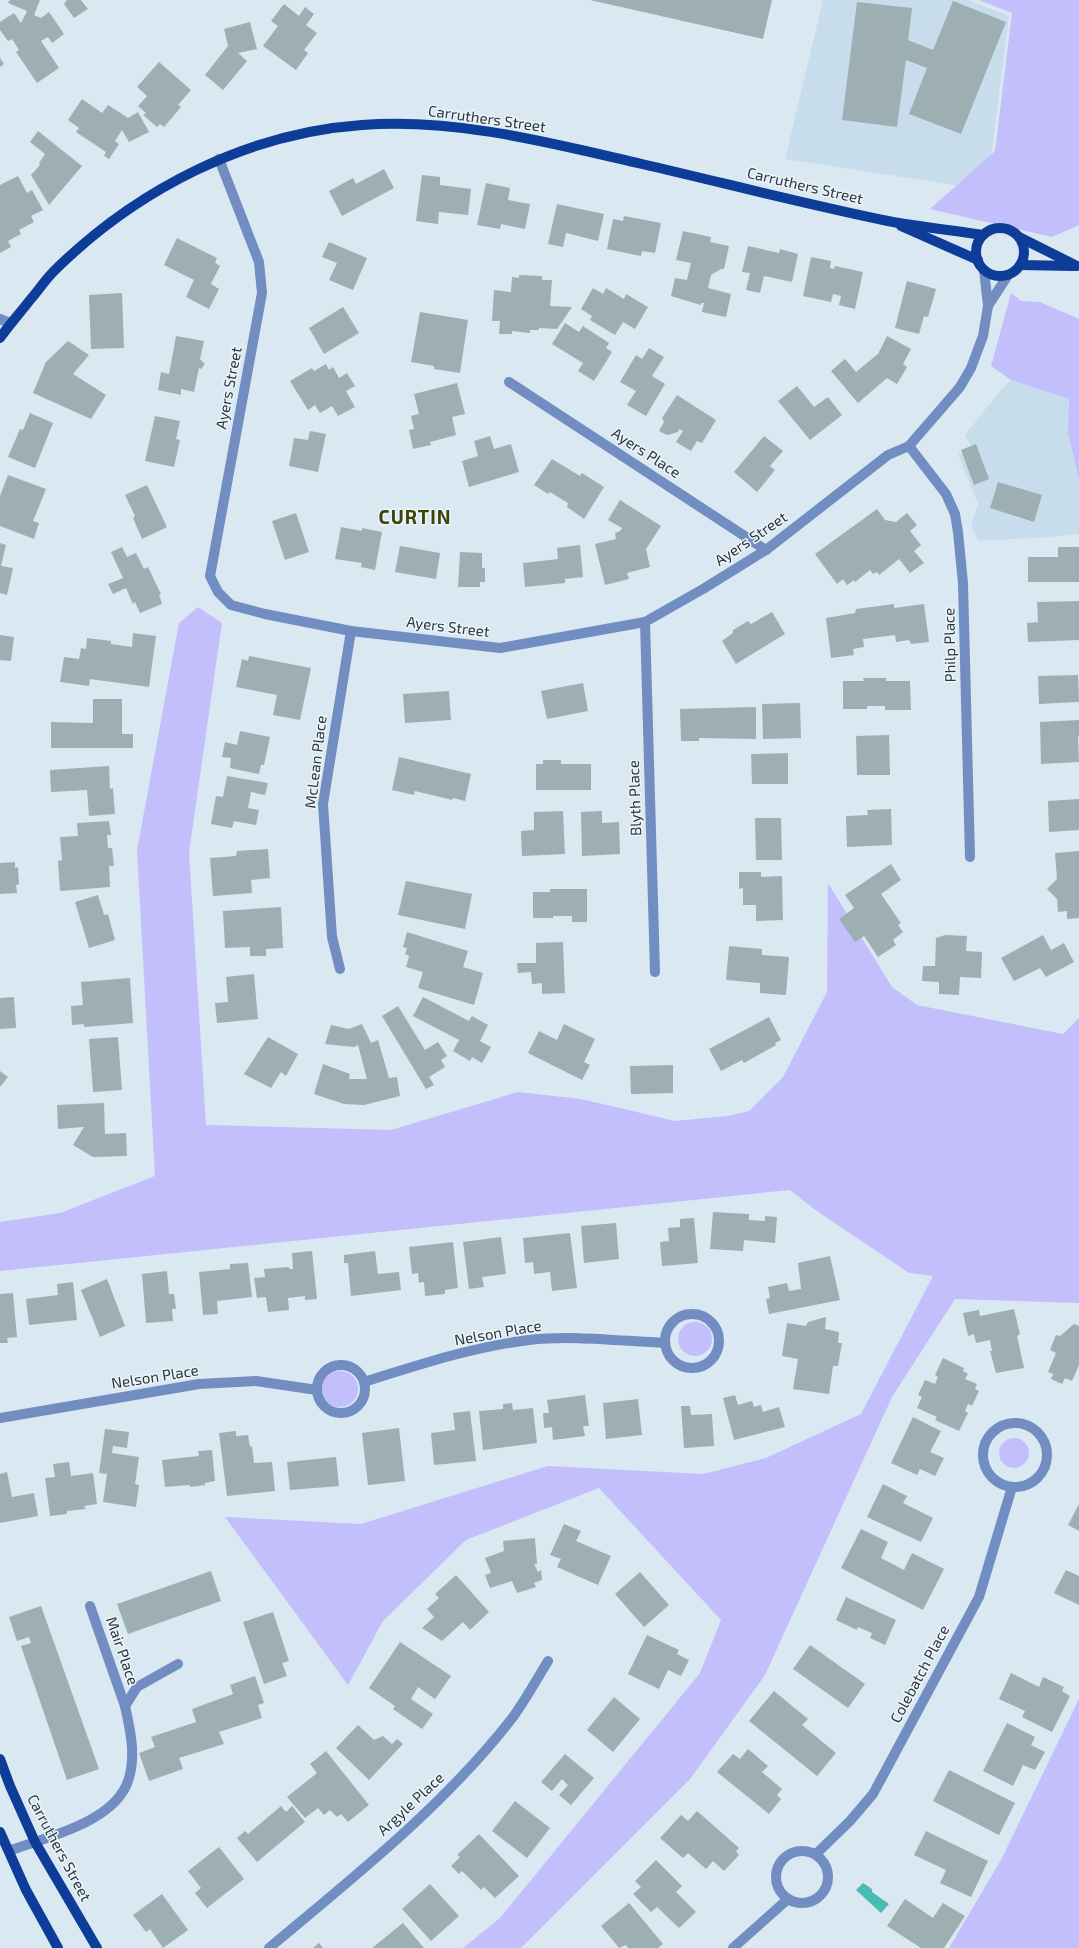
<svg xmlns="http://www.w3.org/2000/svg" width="1079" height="1948" viewBox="0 0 1079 1948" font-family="'Exo 2',sans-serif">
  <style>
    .built { fill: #c8ddeb }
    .green { fill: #c2bffc }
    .water { fill: #49bbb3 }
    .building { fill: #9eafb3 }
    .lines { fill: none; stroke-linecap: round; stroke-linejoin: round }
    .minor { stroke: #718dc1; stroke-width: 10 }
    .major { stroke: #0d3c99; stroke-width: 10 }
    .labels { text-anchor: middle; stroke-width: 3; stroke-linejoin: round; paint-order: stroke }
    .street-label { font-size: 15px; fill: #2f3438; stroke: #eaf5fd }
    .district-label { font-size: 19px; font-weight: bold; letter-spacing: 1px; fill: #404506; stroke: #eaf5fd }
  </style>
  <rect width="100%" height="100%" fill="#dae8f2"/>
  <g class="built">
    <polygon points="823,0 969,0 1009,16 987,190 785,159"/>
    <polygon points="1011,380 1069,399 1068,433 1079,480 1079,534 1051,537 978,541 971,526 978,504 958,454 974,451 965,435 999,392"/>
  </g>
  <g class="green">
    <polygon points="979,0 1079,0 1079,225 1052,237 930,209 995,151 1012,13"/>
    <polygon points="1011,293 1021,301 1040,302 1079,319 1079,480 1068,433 1069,399 1011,380 991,366"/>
    <polygon points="198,607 222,623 189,852 206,1125 391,1130 518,1092 581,1099 675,1121 728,1116 749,1111 783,1077 827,992 828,883 892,987 917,1005 1063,1034 1079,1018 1079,1303 955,1299 892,1397 765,1675 690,1779 521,1948 463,1948 500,1918 700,1673 721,1620 599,1488 466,1540 383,1621 348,1685 225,1517 361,1524 548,1466 703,1474 766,1458 861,1414 933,1276 909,1273 814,1209 790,1190 0,1271 0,1222 60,1213 155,1176 137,850 179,623"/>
    <circle cx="695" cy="1339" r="17"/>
    <circle cx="340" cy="1389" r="18"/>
    <circle cx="1014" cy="1453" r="15"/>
    <polygon points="1079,1699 1079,1948 949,1948 1001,1860"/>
  </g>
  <polygon class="water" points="863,1883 872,1889 872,1892 889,1904 881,1913 856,1890"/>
  <g class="building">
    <polygon points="10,0 40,0 34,15 41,18 49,12 64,34 52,43 48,37 41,41 59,68 37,83 16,52 19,50 12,39 8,41 0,30 0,22 14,13 21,23 27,11 8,3"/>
    <polygon points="67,0 81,0 88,9 74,18 64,4"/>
    <polygon points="590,0 772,0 763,39"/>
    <polygon points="953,1 1006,22 961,134 909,114 927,68 906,60 897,127 842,120 857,2 912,8 908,40 933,50"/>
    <polygon points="284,4 299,16 305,7 314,14 306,25 317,33 304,50 308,53 296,70 263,46 278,26 271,21"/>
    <polygon points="250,22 257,49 238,53 247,61 223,90 205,75 228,46 224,29"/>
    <polygon points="0,58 4,64 0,67"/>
    <polygon points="159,62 191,90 178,105 181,107 164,127 160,124 157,127 143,115 146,113 138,106 147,96 137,87"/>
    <polygon points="82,99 102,113 108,105 128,118 138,112 149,132 129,142 122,130 115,141 119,144 109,159 104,156 106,152 76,132 79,128 68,120"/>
    <polygon points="38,131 82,166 49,205 31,175 40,165 39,163 45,154 30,142"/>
    <polygon points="384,169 394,188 342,216 329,191 353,178 356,184"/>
    <polygon points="422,175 440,177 440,185 471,189 468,215 439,212 438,224 416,221"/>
    <polygon points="18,176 27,193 32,190 43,210 31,216 34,222 19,230 21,234 8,241 11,247 0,253 0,185"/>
    <polygon points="486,183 510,188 508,200 530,204 525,229 501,224 500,229 477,225"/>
    <polygon points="557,204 604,214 598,241 566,233 563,247 548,244"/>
    <polygon points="624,216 661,223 655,253 642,251 641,256 607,249 613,219 623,221"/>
    <polygon points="683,231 711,237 710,242 729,246 724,269 721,269 711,275 708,288 731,294 726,317 702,312 704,303 701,303 701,305 671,296 675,278 687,280 691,263 676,260"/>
    <polygon points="177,238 217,258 215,263 220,266 211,284 219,289 209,309 186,297 194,280 164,265"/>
    <polygon points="329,242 367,258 353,290 329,280 337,263 322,257"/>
    <polygon points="748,246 779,253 780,249 798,254 792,282 764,276 760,293 746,290 750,273 742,272"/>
    <polygon points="811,257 831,261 830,268 834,269 835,266 863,272 855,309 839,305 841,296 833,294 831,302 803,296"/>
    <polygon points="519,275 542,276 542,280 552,280 550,306 572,307 557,329 539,328 539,330 530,330 530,333 512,331 512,334 499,334 500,321 492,321 494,290 511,292 512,277 519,278"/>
    <polygon points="907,281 936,289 928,317 924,316 919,334 895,328"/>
    <polygon points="593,288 603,294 606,288 624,299 626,294 648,307 635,329 623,322 615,335 590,320 592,316 581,309"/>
    <polygon points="122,293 124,348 91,349 89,295"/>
    <polygon points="343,307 359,333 324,354 309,328"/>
    <polygon points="420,312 468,320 460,373 434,369 434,366 411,362"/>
    <polygon points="565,323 579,332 583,326 609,343 606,348 612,352 594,381 578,371 583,363 552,344"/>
    <polygon points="176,336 204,341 200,359 205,364 201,369 199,368 194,392 181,389 181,395 158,390 161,372 169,374"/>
    <polygon points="887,336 911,349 903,364 907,367 897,384 887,378 858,403 831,371 845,359 856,372 878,354"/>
    <polygon points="68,341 89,355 73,374 106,395 91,419 33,393 46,362"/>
    <polygon points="649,348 664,357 652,376 665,384 646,416 627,405 636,391 620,382 636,355 642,359"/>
    <polygon points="326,364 329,370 333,367 339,378 347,373 355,386 346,391 355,407 338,416 332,406 320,413 315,405 308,410 290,381 312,368 314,371"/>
    <polygon points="457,383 465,414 452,417 456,435 430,442 431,445 413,449 409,430 414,429 411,416 419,414 414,394"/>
    <polygon points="797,386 814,407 828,397 842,415 810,440 778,401"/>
    <polygon points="677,395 716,420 702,443 697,441 691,451 676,442 683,431 679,429 678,432 667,435 659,431 664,422 662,418"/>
    <polygon points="30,413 53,423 35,468 8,457 20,429 23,430"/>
    <polygon points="155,416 180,421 176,439 180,440 174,467 145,461"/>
    <polygon points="310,431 326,434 318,472 289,466 294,438 308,440"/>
    <polygon points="490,436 494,449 511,444 519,472 469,487 462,461 478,456 474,441"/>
    <polygon points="764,436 783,451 770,466 775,470 757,492 734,472"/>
    <polygon points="976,444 989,479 974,485 961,450"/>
    <polygon points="552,459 580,476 582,473 604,487 584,519 567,507 568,503 550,492 548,494 534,485"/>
    <polygon points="8,475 46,489 33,521 39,523 34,539 0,526 0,496"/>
    <polygon points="998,482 1042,495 1034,522 990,508"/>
    <polygon points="147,485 167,527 142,539 133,518 135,516 125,495"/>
    <polygon points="620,500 661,526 646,549 650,567 627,573 629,579 605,585 595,544 616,539 615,533 620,531 622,528 608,520"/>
    <polygon points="877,509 885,520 896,522 907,513 917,525 910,531 921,545 914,551 924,563 910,573 899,559 879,575 877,572 873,574 870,570 855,582 854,580 847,585 843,579 837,584 815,554"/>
    <polygon points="296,513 309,552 285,560 272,521"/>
    <polygon points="341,527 362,531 362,528 382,532 375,570 361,567 362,563 335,559"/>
    <polygon points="0,543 6,545 1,566 13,568 7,595 0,593"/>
    <polygon points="580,545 583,577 565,579 565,583 525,587 523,563 558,559 557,548"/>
    <polygon points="400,546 440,553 436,579 395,572"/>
    <polygon points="122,547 127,557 136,553 144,569 148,567 161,594 159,595 162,604 140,613 135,602 133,604 126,588 113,594 108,584 123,578 111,552"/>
    <polygon points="1058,547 1079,547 1079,582 1028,582 1028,557 1058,557"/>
    <polygon points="460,552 482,553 482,568 485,568 485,582 480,582 480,587 458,587"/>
    <polygon points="1079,601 1079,640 1028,642 1027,623 1038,622 1037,602"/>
    <polygon points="894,604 894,608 924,604 929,642 911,644 909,640 896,642 895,635 863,639 864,647 853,649 854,655 831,658 826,618 855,613 856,609"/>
    <polygon points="772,612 785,634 736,664 722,641 733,633 733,630 748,621 751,624"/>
    <polygon points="133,633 156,636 149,687 90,679 89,686 60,682 64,657 79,659 81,648 86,649 87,638 111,641 111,644 132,647"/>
    <polygon points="0,635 14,637 11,661 0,660"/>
    <polygon points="249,656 311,668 300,720 273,715 277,695 236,687 242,659 248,661"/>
    <polygon points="1078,675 1079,702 1039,704 1038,676"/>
    <polygon points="863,678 886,678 886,681 910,681 911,710 885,710 885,706 867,706 867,709 843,709 843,681 864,681"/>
    <polygon points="583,683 588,711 547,719 541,691"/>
    <polygon points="449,691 451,720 405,723 403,694"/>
    <polygon points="93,699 122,699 122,734 133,734 133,748 51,748 51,722 93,723"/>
    <polygon points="800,703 801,738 763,739 762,704"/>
    <polygon points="756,707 756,739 699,738 699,741 681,741 680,709"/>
    <polygon points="1079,720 1079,736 1078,736 1079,762 1041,764 1040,722"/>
    <polygon points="240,731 270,737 264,765 261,765 259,774 230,768 231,758 222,757 225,742 237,745"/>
    <polygon points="889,735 890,775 857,775 856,736"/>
    <polygon points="788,753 788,784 752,784 751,754"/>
    <polygon points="399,757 471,774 465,801 453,798 452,800 415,791 414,795 392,790"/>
    <polygon points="543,760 561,760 561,764 591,764 591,790 536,790 536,764 543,764"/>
    <polygon points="109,766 110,789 113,788 115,814 89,816 87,790 51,792 50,770"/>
    <polygon points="227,776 268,783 265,795 251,792 248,808 259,810 256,825 234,821 232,828 211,824 216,796 223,797"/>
    <polygon points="1079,799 1079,830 1049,832 1048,801"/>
    <polygon points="891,809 892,845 847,847 846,816 868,815 867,810"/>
    <polygon points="563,811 565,854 522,856 521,831 534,830 534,812"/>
    <polygon points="602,811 602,823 619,822 620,854 582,856 581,812"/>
    <polygon points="755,818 781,818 782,860 756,860"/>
    <polygon points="109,821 111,835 107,835 108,848 112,848 114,866 109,866 110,887 60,891 58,861 62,860 60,837 78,836 77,823"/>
    <polygon points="268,849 270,878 251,880 252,893 213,896 210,858 236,856 237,851"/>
    <polygon points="1079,851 1079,918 1067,919 1067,911 1058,912 1057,899 1047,889 1057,879 1055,853"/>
    <polygon points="15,862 15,868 18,867 19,884 16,885 17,893 0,894 0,863"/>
    <polygon points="891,864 901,880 881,894 901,923 898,925 903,932 893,940 896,945 878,957 864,936 855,942 839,919 854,908 845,895"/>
    <polygon points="739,872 761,872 761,877 782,876 783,920 756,921 756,905 743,905 743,888 739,889"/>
    <polygon points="406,881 472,894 465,929 398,915"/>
    <polygon points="550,889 587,889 587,922 572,922 572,916 553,916 553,918 533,918 533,892 550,892"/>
    <polygon points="98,895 104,915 108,914 115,940 89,948 75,902"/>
    <polygon points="281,907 283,948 266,949 266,956 250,956 250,947 225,948 223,911"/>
    <polygon points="407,932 468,951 463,967 483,973 474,1005 418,988 423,972 406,967 409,956 405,954 407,948 403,947"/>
    <polygon points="945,935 967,936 966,951 982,952 981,978 960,977 959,995 939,994 939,982 922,981 923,966 935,966 936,938"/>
    <polygon points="1043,935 1051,950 1064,943 1074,962 1046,977 1040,968 1014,981 1001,958"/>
    <polygon points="563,942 565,993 542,994 542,983 532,984 531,972 518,973 517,963 536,963 536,943"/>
    <polygon points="729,946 762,949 762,955 789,957 786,995 760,993 760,983 726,980"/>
    <polygon points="254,974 258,1019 217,1023 215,1003 228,1002 226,977"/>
    <polygon points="130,978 133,1023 84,1027 84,1024 72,1025 71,1006 83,1005 81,982"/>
    <polygon points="14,997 16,1028 0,1029 0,998"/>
    <polygon points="423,997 469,1021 472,1016 488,1025 480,1041 491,1047 482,1063 472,1057 470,1061 453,1051 459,1040 413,1016"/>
    <polygon points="398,1006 425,1050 438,1042 447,1056 441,1060 445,1067 429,1077 434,1085 426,1089 382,1016"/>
    <polygon points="769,1017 781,1040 775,1043 776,1045 744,1063 742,1060 721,1071 709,1049"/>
    <polygon points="362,1024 371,1043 378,1040 389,1078 397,1077 400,1096 364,1105 344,1104 314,1094 323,1064 350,1074 349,1079 367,1079 358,1045 354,1047 325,1044 331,1025 349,1029"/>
    <polygon points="564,1024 595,1039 584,1062 590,1065 582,1080 528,1053 539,1031 557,1040"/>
    <polygon points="118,1037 122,1090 93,1092 89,1039"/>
    <polygon points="268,1037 298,1054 286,1076 281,1072 271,1088 244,1074"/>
    <polygon points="673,1065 673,1093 631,1094 630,1066"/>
    <polygon points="0,1071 8,1077 0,1087"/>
    <polygon points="104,1103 105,1134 126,1133 127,1156 93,1157 73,1145 84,1127 58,1129 57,1105"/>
    <polygon points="713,1212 749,1214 749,1220 765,1221 765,1216 777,1217 775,1243 744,1240 743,1251 710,1249"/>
    <polygon points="694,1218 698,1263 662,1266 660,1242 669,1241 668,1228 680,1227 680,1219"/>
    <polygon points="616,1223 619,1259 584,1263 581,1226"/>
    <polygon points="570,1233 577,1288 552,1291 550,1272 534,1274 533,1262 525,1263 523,1238"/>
    <polygon points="501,1237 506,1274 482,1277 484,1287 469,1289 463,1242"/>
    <polygon points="453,1242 458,1288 445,1290 445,1294 425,1296 424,1282 419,1283 418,1273 412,1274 409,1247"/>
    <polygon points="312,1251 317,1299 305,1300 305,1296 288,1298 289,1310 268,1312 266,1297 257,1298 254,1278 265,1277 264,1269 289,1267 289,1269 293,1269 292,1253"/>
    <polygon points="375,1251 378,1274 399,1272 401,1290 351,1296 348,1263 344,1263 344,1255"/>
    <polygon points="830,1256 840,1300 769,1314 766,1299 770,1298 768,1287 787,1283 789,1291 801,1289 798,1263"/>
    <polygon points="248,1263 252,1297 217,1301 218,1314 203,1315 199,1272 230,1269 230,1264"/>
    <polygon points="167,1271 169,1294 174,1294 176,1309 172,1309 173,1321 146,1323 142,1274"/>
    <polygon points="107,1279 125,1326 100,1337 81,1290"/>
    <polygon points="73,1282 77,1320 29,1325 26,1299 58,1295 57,1284"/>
    <polygon points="13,1293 17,1337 7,1338 8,1343 0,1343 0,1294"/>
    <polygon points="1014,1309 1020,1334 1017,1336 1024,1368 996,1373 990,1351 992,1351 990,1340 976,1343 974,1334 968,1336 963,1313 979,1310 980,1316"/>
    <polygon points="826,1317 825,1329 839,1332 838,1343 842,1343 838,1366 833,1366 829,1394 793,1389 798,1359 782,1356 787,1323 806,1326 808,1322"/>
    <polygon points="1074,1324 1079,1326 1079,1365 1072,1381 1065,1378 1062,1384 1051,1379 1053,1374 1048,1372 1056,1353 1050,1350 1056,1335 1060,1336"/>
    <polygon points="943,1358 964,1368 963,1371 968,1374 965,1379 977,1384 975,1389 979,1391 972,1406 968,1404 965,1411 968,1413 959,1431 935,1420 937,1417 917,1408 922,1397 918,1395 925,1380 935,1384 938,1377 935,1375"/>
    <polygon points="585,1395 589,1426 583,1426 585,1436 553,1440 552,1427 544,1428 543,1413 549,1413 547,1400"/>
    <polygon points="735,1395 738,1405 752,1401 754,1407 761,1405 763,1412 779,1407 785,1427 734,1440 723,1398"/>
    <polygon points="638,1399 642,1435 606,1439 603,1403"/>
    <polygon points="512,1403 513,1410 533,1408 537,1443 483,1450 479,1411 503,1409 503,1404"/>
    <polygon points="681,1406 690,1406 691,1415 712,1414 714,1446 684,1448"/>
    <polygon points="470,1411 476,1461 434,1465 431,1433 455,1430 453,1413"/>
    <polygon points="913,1417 941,1431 930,1452 944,1458 935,1476 920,1469 917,1475 891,1463"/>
    <polygon points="399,1428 405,1481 368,1485 362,1433"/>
    <polygon points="105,1429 129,1432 127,1448 113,1446 112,1453 139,1457 135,1484 139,1485 136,1507 103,1502 107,1474 99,1473"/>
    <polygon points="236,1431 236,1436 248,1435 250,1447 252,1446 254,1463 272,1462 275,1491 227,1496 219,1433"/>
    <polygon points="212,1450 215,1481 205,1483 205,1485 190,1487 190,1485 165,1487 162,1460 199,1456 198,1451"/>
    <polygon points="336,1457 339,1486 290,1490 287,1462"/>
    <polygon points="69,1462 71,1476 93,1473 97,1504 84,1506 86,1509 67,1511 67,1514 50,1516 45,1478 55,1477 53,1464"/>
    <polygon points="7,1472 12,1497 34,1493 38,1516 0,1523 0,1474"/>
    <polygon points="883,1484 907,1496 903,1503 933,1518 921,1542 867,1517"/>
    <polygon points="1079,1504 1079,1531 1068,1525"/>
    <polygon points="564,1524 581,1531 576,1541 611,1556 598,1585 557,1567 561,1559 550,1555"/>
    <polygon points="861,1529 888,1542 881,1558 904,1570 912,1553 944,1569 923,1610 841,1568"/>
    <polygon points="535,1538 537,1564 534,1564 538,1572 541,1570 542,1580 534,1583 536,1587 517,1593 512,1581 490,1588 485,1575 491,1573 485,1558 504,1551 503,1541"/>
    <polygon points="1066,1570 1079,1576 1079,1605 1054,1593"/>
    <polygon points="211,1571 221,1601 128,1634 117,1604"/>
    <polygon points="640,1572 669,1605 644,1627 615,1594"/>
    <polygon points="456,1575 489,1612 470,1630 463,1622 442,1641 422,1628 434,1617 427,1609 439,1598 435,1594"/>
    <polygon points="846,1597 896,1620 885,1645 870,1638 872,1633 858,1627 857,1630 836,1620"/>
    <polygon points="41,1606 99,1769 67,1780 21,1646 31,1643 29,1637 17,1641 9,1617"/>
    <polygon points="273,1612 289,1661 282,1663 287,1676 264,1684 243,1622"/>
    <polygon points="647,1635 679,1650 677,1654 689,1660 681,1676 668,1670 659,1689 628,1674"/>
    <polygon points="400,1642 451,1676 435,1699 418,1687 411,1699 433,1714 422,1729 393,1709 395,1706 369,1688"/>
    <polygon points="810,1645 865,1684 848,1708 793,1669"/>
    <polygon points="1011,1673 1039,1687 1043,1677 1064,1687 1062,1691 1070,1696 1052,1732 1022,1717 1025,1711 999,1699"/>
    <polygon points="255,1676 264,1703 258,1705 262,1718 219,1732 224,1744 179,1758 183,1769 149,1781 139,1753 155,1747 151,1737 196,1722 192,1709 233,1694 230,1685"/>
    <polygon points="774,1691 808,1719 802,1725 836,1753 817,1776 749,1721"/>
    <polygon points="614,1697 640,1719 613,1752 587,1730"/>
    <polygon points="1007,1723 1035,1737 1031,1745 1045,1752 1035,1770 1023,1765 1013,1786 983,1771"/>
    <polygon points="358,1725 374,1740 383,1736 392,1744 397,1739 403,1744 369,1780 336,1748"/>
    <polygon points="748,1749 768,1766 762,1772 782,1789 777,1795 781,1799 769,1814 717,1772 733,1754 740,1759"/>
    <polygon points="326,1751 369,1805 348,1822 341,1814 337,1817 330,1810 324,1815 318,1808 305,1818 287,1797 317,1773 310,1764"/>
    <polygon points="565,1754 594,1778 571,1805 559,1795 568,1785 562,1779 552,1791 541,1782"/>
    <polygon points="949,1770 1015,1803 999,1835 933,1801"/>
    <polygon points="515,1801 550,1828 527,1858 492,1831"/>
    <polygon points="281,1806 286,1812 292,1806 305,1822 257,1862 237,1838 245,1831 248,1834"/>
    <polygon points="697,1811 739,1848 736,1851 739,1855 724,1871 713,1861 706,1869 688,1853 683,1858 660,1838 681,1815 688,1821"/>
    <polygon points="926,1831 988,1861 971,1897 940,1883 946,1870 914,1855"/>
    <polygon points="479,1834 519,1876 495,1898 484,1887 481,1890 462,1871 459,1874 451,1866 460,1857 457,1855"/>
    <polygon points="219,1847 244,1879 207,1908 195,1893 201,1888 188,1871"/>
    <polygon points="656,1860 682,1886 676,1892 696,1912 679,1928 657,1907 651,1912 633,1894 641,1887 635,1881"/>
    <polygon points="430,1884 459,1916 431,1941 402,1909"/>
    <polygon points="162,1894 188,1930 163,1948 150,1929 146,1932 133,1915"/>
    <polygon points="905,1899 933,1918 943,1903 965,1916 944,1948 921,1948 887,1926"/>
    <polygon points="629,1903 663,1944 658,1948 628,1948 626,1945 619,1948 601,1926"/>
    <polygon points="403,1923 424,1948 372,1948"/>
    <polygon points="319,1943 323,1948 313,1948"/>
  </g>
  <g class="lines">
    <g class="minor">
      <polyline points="219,159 259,262 262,293 210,576 218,592 231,605 265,614 351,631 500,648 645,622 703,589 766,550 888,455 909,446 960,387 971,368 983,336 988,306 984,270"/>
      <polyline points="988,306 1008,275"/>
      <polyline points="0,319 10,323"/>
      <polyline points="509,382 766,550"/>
      <polyline points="909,446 946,494 955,514 958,532 963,583 970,857"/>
      <polyline points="645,622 655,972"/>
      <polyline points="340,969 332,937 323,804 351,631"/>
      <circle cx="692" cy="1341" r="27"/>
      <circle cx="341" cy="1389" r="24"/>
      <path d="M364 1382C418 1365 472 1347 529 1340 573 1335 620 1341 665 1343"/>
      <polyline points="0,1418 199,1384 256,1381 317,1390"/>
      <circle cx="1015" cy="1455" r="32"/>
      <polyline points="90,1606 125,1706"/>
      <circle cx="802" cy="1877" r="26"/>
      <path d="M9 1851C47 1837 117 1822 129 1778 136 1754 130 1729 125 1706L137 1687 178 1664"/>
      <polyline points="816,1854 850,1821 873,1794 979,1597 1012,1487"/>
      <path d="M269 1948C355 1876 444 1806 513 1717 526 1699 537 1679 548 1661"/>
      <polyline points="733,1948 788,1899"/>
    </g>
    <g class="major">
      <polyline points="901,226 978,260"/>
      <circle cx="1000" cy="252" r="24"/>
      <polyline points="1019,237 1077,266"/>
      <polyline points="1020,265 1074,266"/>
      <path d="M0 338C9 325 20 313 30 300 38 291 45 280 54 271 136 190 246 133 362 125 457 118 551 143 642 164 724 183 805 204 888 221 919 227 951 230 983 235"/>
      <polyline points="0,1759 10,1786 35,1842 97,1948"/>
      <polyline points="0,1832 26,1890 58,1948"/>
    </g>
  </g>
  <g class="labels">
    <g class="street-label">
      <text transform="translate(487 119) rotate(8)" y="5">Carruthers Street</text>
      <text transform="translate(805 186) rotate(13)" y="5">Carruthers Street</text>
      <text transform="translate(229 388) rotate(-79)" y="5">Ayers Street</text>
      <text transform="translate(646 453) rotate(33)" y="5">Ayers Place</text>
      <text transform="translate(751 539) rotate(-34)" y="5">Ayers Street</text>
      <text transform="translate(448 627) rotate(7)" y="5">Ayers Street</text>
      <text transform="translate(950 645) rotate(-91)" y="5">Philp Place</text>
      <text transform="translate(316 762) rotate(-83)" y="5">McLean Place</text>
      <text transform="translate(635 798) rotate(-92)" y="5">Blyth Place</text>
      <text transform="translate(498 1333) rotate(-10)" y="5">Nelson Place</text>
      <text transform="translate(155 1377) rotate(-9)" y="5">Nelson Place</text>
      <text transform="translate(122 1651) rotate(71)" y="5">Mair Place</text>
      <text transform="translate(920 1674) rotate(-62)" y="5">Colebatch Place</text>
      <text transform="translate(411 1804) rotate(-43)" y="5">Argyle Place</text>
      <text transform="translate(59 1848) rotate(62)" y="5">Carruthers Street</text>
    </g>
    <g class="district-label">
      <text x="415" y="524">CURTIN</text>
    </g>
  </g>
</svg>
